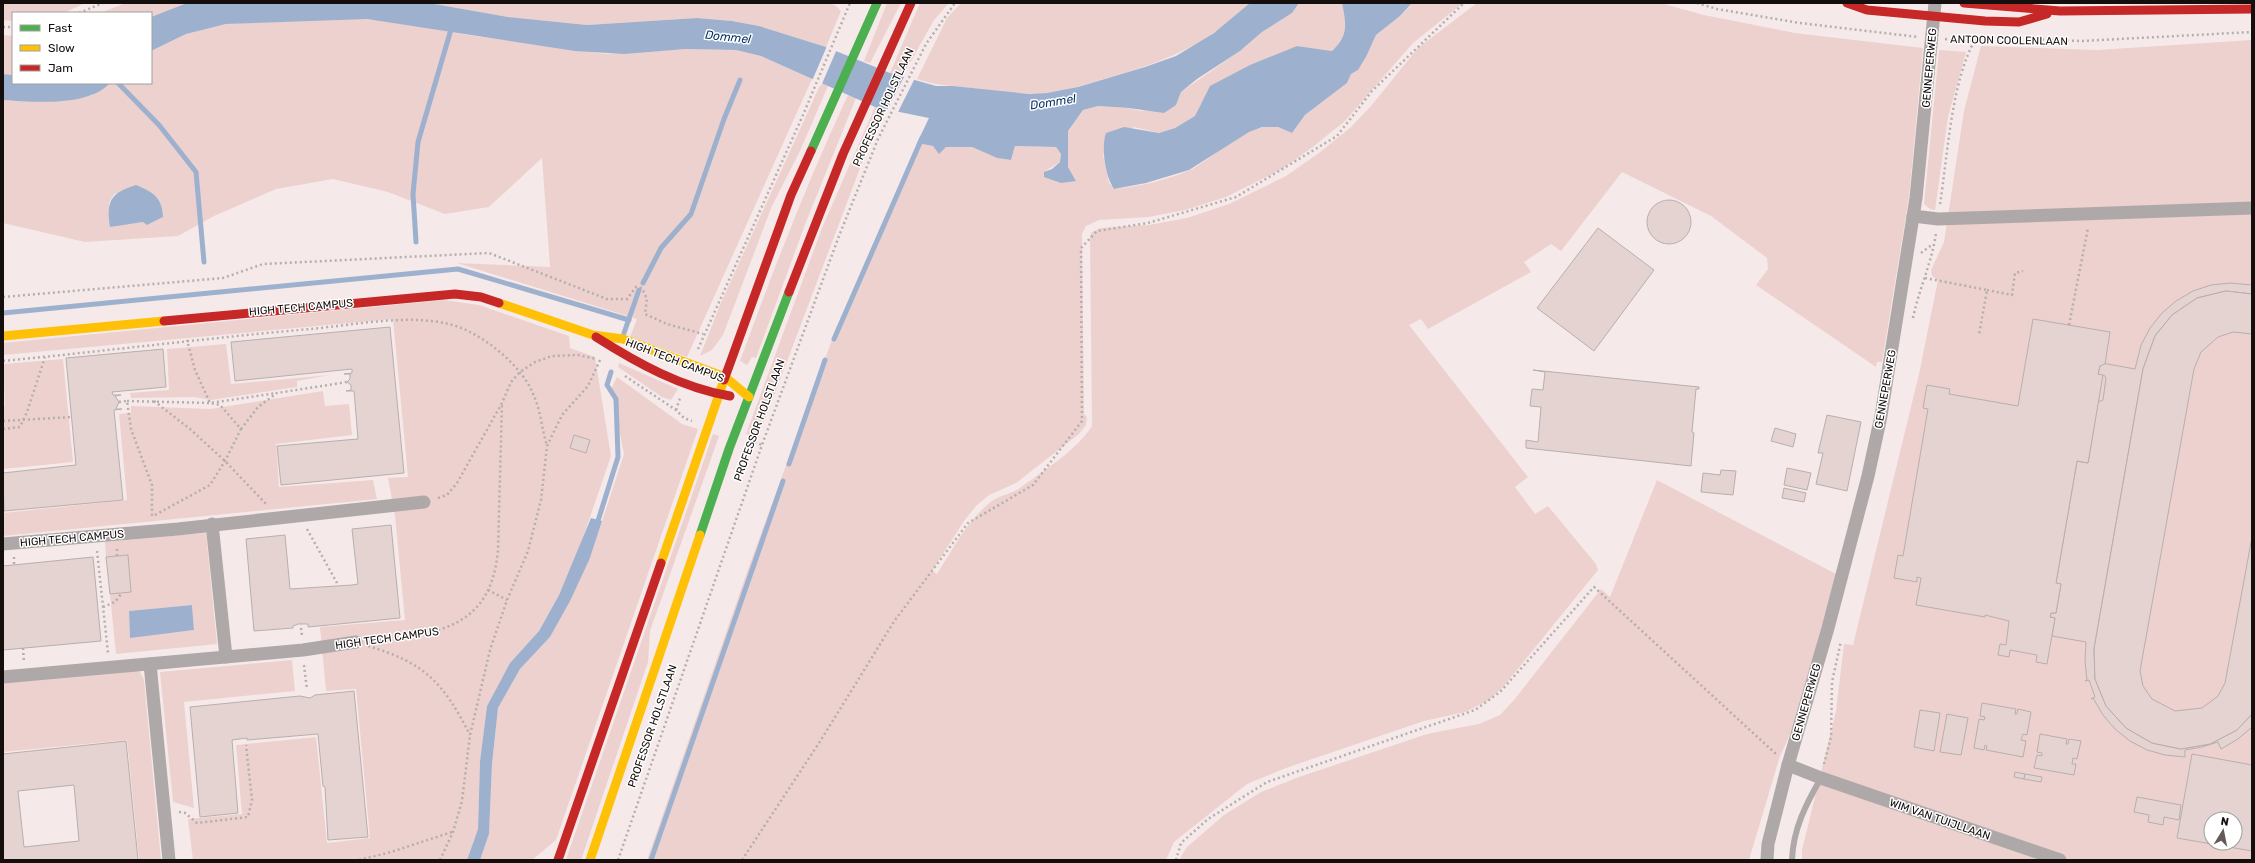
<svg xmlns="http://www.w3.org/2000/svg" width="2255" height="863" viewBox="0 0 2255 863" font-family="Rubik,sans-serif">
  <style>
    .green { fill: #edd1ce; fill-rule: evenodd }
    .water { fill: #9db1ce }
    .pier { fill: #f5eae9 }
    .lines { fill: none; stroke-linecap: round; stroke-linejoin: round }
    .stream { stroke: #9db1ce; stroke-width: 5 }
    .building { fill: #e4d3d1; stroke: #b7afae; fill-rule: evenodd }
    .path { stroke: #b4aead; stroke-width: 2.5; stroke-dasharray: 2 3; stroke-linecap: butt }
    .lane { stroke: #aea9a8; stroke-width: 6 }
    .street { stroke: #aea9a8; stroke-width: 13 }
    .fast { stroke: #4caf50; stroke-width: 9 }
    .slow { stroke: #ffc107; stroke-width: 9 }
    .jam { stroke: #c62828; stroke-width: 9 }
    .labels { text-anchor: middle; stroke-width: 3; stroke-linejoin: round; paint-order: stroke }
    .street-label { font-size: 11px; fill: #140e0d; stroke: #fff }
    .water-label { font-size: 12px; font-style: italic; fill: #043368; stroke: #fff }
  </style>
  <rect width="100%" height="100%" fill="#f5eae9"/>
  <g class="green">
    <polygon points="3,3 85,3 64,13 13,13 13,21 3,20"/>
    <polygon points="126,3 187,3 151,17 151,13 100,13"/>
    <polygon points="429,3 827,3 835,5 841,11 826,47 759,26 732,21 697,18 587,25 508,17"/>
    <polygon points="887,3 901,3 870,63 864,61"/>
    <polygon points="920,3 949,3 934,20 902,77 890,73"/>
    <path d="M961 3H1250C1207 45 1164 62 1107 78 1087 84 1067 91 1046 93 1021 96 995 90 970 88 949 85 937 86 917 79L947 18Z"/>
    <path d="M1299 3H1342C1346 24 1349 35 1332 51L1297 46 1201 103 1196 116 1175 128 1159 133 1134 127 1103 155 1109 183 1114 189C1138 187 1166 180 1188 171 1217 158 1242 122 1277 127 1282 128 1287 131 1292 133L1305 115 1347 83 1351 74 1358 70 1366 57 1376 35 1400 16 1411 5 1408 3H1463L1413 43 1345 121 1314 146 1282 169 1226 197 1185 210 1148 217 1099 220 1086 226 1082 234 1084 414 1087 417 1086 425 1079 434 1016 483 989 495 976 506 964 521 932 571 937 574C953 549 968 519 992 501 1001 495 1012 494 1020 488 1043 471 1077 450 1092 426L1090 236 1092 232 1101 228 1149 225 1187 218 1229 204 1286 176 1319 153 1351 127 1371 106 1418 48 1477 3H1660L1704 15 1795 33 1923 48 1909 197 1882 362H1877L1876 367 1756 285 1768 269 1767 258 1711 216 1622 172 1561 251 1551 244 1524 262 1531 272 1428 329 1421 319 1409 325 1528 477 1515 487 1535 514 1548 506 1596 564 1598 570 1503 687 1489 700 1465 712 1424 721 1286 768 1247 784 1174 842 1166 860H647L747 572 837 326 842 320 917 143 933 146 972 147 997 158 1011 160 1015 146 1056 147 1061 154 1060 162 1044 172 1076 181 1068 167V131L1083 110 1098 106 1129 108 1141 111 1176 105 1181 92 1240 51 1262 32 1292 13Z"/>
    <path d="M315 19H367L399 22 468 35 606 54 686 49 736 50 761 56 812 79 687 357 630 337 637 319 457 263 550 267 542 158 489 207 445 214 388 192 333 179 276 189 214 216 178 236 85 242 3 223V100L28 101 91 96 110 83H151V51L186 34 226 24ZM142 187 151 193 163 217 147 225 143 222 110 226 109 203 114 194Z"/>
    <polygon points="3,35 13,36 13,75 3,74"/>
    <path d="M2252 40V860H1802V850L1836 711 1844 644 1853 645 1919 374 1938 280 1932 276 1931 270 1944 242 1964 111 1981 46 2097 50ZM2211 819H2235V843H2211Z"/>
    <polygon points="1939,50 1966,52 1948,117 1935,210 1930,209 1924,204"/>
    <polygon points="821,83 828,86 800,151 772,206 723,335 712,350 700,356 720,305"/>
    <path d="M848 95 856 98 806 222 756 358 752 357 747 365 740 361C773 271 807 182 848 95Z"/>
    <polygon points="875,107 886,110 862,163 758,438 746,434 822,228"/>
    <polygon points="444,300 479,305 569,336 570,348 595,357 611,456 578,552 559,595 539,631 510,663 487,706 480,761 478,829 467,860 193,860 188,819 242,814 236,745 316,737 327,843 370,838 356,689 326,691 320,627 405,620 395,516 388,478 408,477 393,319 3,355 3,343"/>
    <polygon points="226,344 231,384 330,375 297,381 297,387 211,400 194,397 131,398 130,393 169,390 167,349"/>
    <polygon points="63,359 73,462 3,469 3,407 5,406 3,364"/>
    <polygon points="619,363 678,389 671,400 662,397 618,367"/>
    <polygon points="617,377 682,424 698,429 556,840 532,860 480,860 489,834 492,764 498,708 520,669 550,637 590,558 624,454 611,389"/>
    <polygon points="323,391 325,406 349,404 352,435 276,444 279,487 373,480 377,499 3,536 3,513 127,500 119,414 131,413 131,406 210,409"/>
    <polygon points="713,434 719,436 650,631 648,662 581,860 566,860"/>
    <polygon points="1657,480 1836,574 1795,724 1780,756 1749,860 1179,860 1187,847 1224,815 1261,792 1299,777 1427,734 1479,724 1500,715 1514,700 1601,589 1610,597"/>
    <path d="M206 533 217 644 116 654 110 594 131 592 128 555 106 557 105 542ZM192 605 194 630 130 637 129 611Z"/>
    <polygon points="292,660 295,691 184,702 194,808 173,802 160,672"/>
    <polygon points="139,670 144,680 161,860 139,860 127,740 3,752 3,683"/>
  </g>
  <g class="water">
    <polygon points="187,3 429,3 508,17 587,25 697,18 732,21 759,26 826,47 890,73 936,86 953,86 1029,94 1047,93 1078,87 1145,67 1176,56 1214,33 1250,3 1299,3 1292,13 1262,32 1240,51 1197,79 1181,92 1176,105 1164,113 1129,108 1098,106 1083,110 1068,131 1068,167 1076,181 1061,183 1044,177 1044,172 1052,169 1060,162 1061,154 1056,147 1015,146 1011,160 997,158 972,147 946,147 939,154 933,146 917,143 929,118 875,107 761,56 736,50 686,49 624,54 575,51 367,19 226,24 186,34 151,51 151,17"/>
    <path d="M1342 3 1411 4 1400 16 1376 35 1366 57 1358 70 1351 74 1347 83 1305 115 1292 133 1278 127H1262L1249 132 1189 170 1146 183 1114 189C1105 177 1101 147 1106 133L1124 127 1159 133 1175 128 1195 116 1210 86 1250 65 1297 46 1332 51C1349 35 1346 24 1342 3Z"/>
    <path d="M3 74 13 75V83H110C88 107 34 102 3 100Z"/>
    <path d="M136 185C153 192 162 197 163 217L147 225 143 222 110 227C106 200 111 193 136 185Z"/>
    <polygon points="591,518 602,521 590,558 570,601 550,637 520,669 498,708 492,764 489,834 480,860 467,860 478,829 480,761 487,706 510,663 539,631 559,595"/>
    <polygon points="192,605 194,630 130,638 129,611"/>
  </g>
  <g class="pier">
    <polygon points="827,46 837,49 821,86 812,81"/>
    <polygon points="905,75 915,78 897,114 886,112"/>
  </g>
  <g class="lines">
    <g class="stream">
      <polyline points="118,83 159,125 196,172 204,262"/>
      <polyline points="416,242 413,194 418,142 452,26"/>
      <polyline points="643,283 661,248 691,214 724,119 740,80"/>
      <polyline points="3,313 458,269 629,320"/>
      <polyline points="624,333 639,290"/>
      <polyline points="834,339 922,138"/>
      <polyline points="789,464 825,360"/>
      <polyline points="597,524 618,457 616,399 607,385 611,372"/>
      <polyline points="651,860 783,481"/>
    </g>
  </g>
  <g class="building">
    <circle cx="1669" cy="222" r="22"/>
    <polygon points="1598,228 1654,270 1594,351 1537,308"/>
    <polygon points="2230,283 2252,285 2252,294 2226,291 2197,298 2172,315 2155,336 2143,369 2094,649 2095,679 2106,706 2126,728 2152,743 2181,749 2210,744 2237,730 2252,714 2252,727 2238,739 2221,749 2218,742 2202,747 2185,750 2185,757 2165,755 2147,750 2130,741 2115,729 2103,715 2093,698 2091,699 2095,697 2089,680 2085,681 2087,680 2085,661 2086,642 2052,636 2055,618 2050,617 2051,613 2056,613 2061,584 2056,583 2077,461 2088,463 2098,402 2103,400 2106,378 2105,376 2098,374 2100,366 2102,363 2135,369 2141,345 2150,328 2162,313 2176,301 2193,291 2211,285"/>
    <polygon points="2226,291 2252,294 2252,334 2233,332 2218,337 2201,352 2194,369 2140,671 2143,686 2152,699 2175,711 2202,708 2218,696 2225,683 2252,537 2252,714 2237,730 2210,744 2181,749 2152,743 2126,728 2106,706 2095,679 2094,649 2143,369 2155,336 2172,315 2197,298"/>
    <polygon points="2033,319 2110,332 2105,364 2100,366 2098,374 2103,375 2088,463 2077,461 2056,583 2061,584 2056,613 2051,613 2050,617 2055,618 2047,664 2036,662 2037,655 2010,650 2009,657 1998,655 2000,644 2006,645 2009,621 1985,615 1985,617 1916,605 1921,578 1917,577 1917,582 1894,578 1898,555 1903,556 1928,409 1923,408 1927,385 1950,389 1949,394 2018,406"/>
    <polygon points="390,327 404,473 281,485 277,446 358,439 354,391 346,391 351,390 351,385 347,382 350,379 350,374 344,374 352,373 352,369 235,381 231,342"/>
    <polygon points="163,349 166,387 112,392 113,395 121,395 115,396 119,402 116,409 122,409 114,410 123,500 4,511 3,473 76,465 66,358"/>
    <polygon points="1533,370 1699,387 1699,389 1696,389 1692,432 1694,433 1691,466 1526,448 1526,440 1538,442 1541,407 1530,406 1532,389 1543,390 1545,372"/>
    <polygon points="1827,415 1861,422 1847,491 1816,484 1823,453 1818,453"/>
    <polygon points="1775,428 1796,434 1793,447 1771,441"/>
    <polygon points="574,435 590,440 586,453 570,448"/>
    <polygon points="1787,468 1811,473 1807,490 1784,485"/>
    <polygon points="1721,470 1736,471 1733,495 1701,492 1703,473 1720,475"/>
    <polygon points="1784,488 1806,493 1804,502 1782,498"/>
    <polygon points="391,525 400,618 308,627 308,624 298,624 293,626 293,628 254,631 246,539 285,535 290,589 352,585 358,584 352,529"/>
    <polygon points="128,555 131,592 110,594 106,557"/>
    <polygon points="93,557 101,641 3,650 3,566"/>
    <polygon points="354,691 368,837 328,840 325,787 323,786 318,734 247,740 247,738 232,740 238,813 200,817 190,707 300,696 310,698 315,695"/>
    <polygon points="1982,703 2016,709 2015,714 2017,714 2018,709 2031,712 2027,735 2023,734 2021,740 2026,741 2023,757 1986,750 1987,746 1985,745 1984,750 1974,748 1979,719 1984,720 1985,717 1980,716"/>
    <polygon points="1920,710 1940,713 1934,751 1914,747"/>
    <polygon points="1947,714 1968,718 1961,755 1940,752"/>
    <polygon points="2040,734 2067,739 2066,744 2068,744 2069,739 2081,741 2077,759 2073,758 2072,764 2076,764 2074,775 2034,768 2037,755 2042,756 2042,753 2037,752"/>
    <path d="M126 741 138 860H3V754ZM74 785 79 841 24 847 18 791Z"/>
    <path d="M2192 754 2252 765V851L2177 838ZM2211 819H2235V843H2211Z"/>
    <polygon points="2015,772 2025,774 2024,779 2014,777"/>
    <polygon points="2025,774 2042,777 2041,782 2024,779"/>
    <polygon points="2137,797 2181,805 2179,820 2164,817 2163,825 2148,822 2149,815 2134,812"/>
  </g>
  <g class="lines">
    <g class="path">
      <polyline points="1697,3 1717,9 1800,23 1918,37"/>
      <polyline points="79,13 103,3"/>
      <polyline points="3,27 13,27"/>
      <polyline points="1945,39 1974,41 1984,39"/>
      <polyline points="2027,39 2082,41 2252,32"/>
      <path d="M1940 204C1948 154 1951 81 1976 38"/>
      <polyline points="1921,253 1933,244"/>
      <polyline points="1925,278 1987,290 1979,335"/>
      <polyline points="1987,290 2012,295 2015,273 2023,271"/>
      <polyline points="3,297 223,278 263,264 489,253 607,299 627,299 636,287 642,288 647,299 645,314 667,324 703,334"/>
      <path d="M1913 318C1919 289 1932 262 1936 233"/>
      <polyline points="2069,325 2088,228"/>
      <polyline points="698,349 803,115 850,3"/>
      <path d="M3 361C106 351 208 338 310 329 357 325 423 310 466 330 493 343 523 368 534 396 541 412 542 430 547 446"/>
      <polyline points="625,376 676,410 684,418 692,421"/>
      <polyline points="127,401 210,403 277,393"/>
      <polyline points="154,401 190,429 225,461 267,505"/>
      <polyline points="119,402 127,401 131,429 152,485 152,516"/>
      <polyline points="676,410 680,398"/>
      <polyline points="3,421 72,417"/>
      <polyline points="3,429 20,427 27,412 45,357"/>
      <polyline points="241,429 258,407 277,393 347,382"/>
      <polyline points="750,440 762,445"/>
      <polyline points="438,498 447,495 457,483 502,403 511,382 520,372 535,362 552,356 578,355 597,359"/>
      <polyline points="155,515 210,485 225,461 241,429 220,405 210,403 195,370 187,340"/>
      <polyline points="307,529 337,583"/>
      <polyline points="117,549 117,556"/>
      <polyline points="97,551 108,653"/>
      <polyline points="14,557 14,565"/>
      <polyline points="488,590 507,600"/>
      <polyline points="103,607 115,602 121,594"/>
      <polyline points="301,628 302,636"/>
      <path d="M369 641C434 634 491 631 498 550L502 404"/>
      <path d="M368 646C425 663 443 682 470 735"/>
      <polyline points="23,648 24,662"/>
      <polyline points="304,665 307,690"/>
      <polyline points="1824,764 1831,737 1832,682 1841,641"/>
      <polyline points="179,812 185,813 197,823 248,817 252,800 246,745"/>
      <polyline points="359,860 391,852 452,832"/>
      <polyline points="440,860 453,832 462,801 470,735 490,650 507,600 528,551 541,500 547,446 562,415 588,386 600,360"/>
      <polyline points="618,860 762,445 839,236 878,139 926,44 955,3"/>
      <polyline points="742,860 819,743 895,620 968,523 1033,485 1082,421 1081,248 1097,231 1148,223 1236,197 1337,136 1372,91 1464,3"/>
      <polyline points="1176,860 1181,843 1208,819 1267,782 1475,710 1500,692 1594,587 1776,754"/>
    </g>
    <path class="lane" d="M1792 860C1793 829 1806 804 1821 778"/>
    <g class="street">
      <polyline points="1913,216 1938,219 2252,208"/>
      <polyline points="212,524 226,657"/>
      <polyline points="3,544 178,529 424,502"/>
      <polyline points="150,664 169,860"/>
      <polyline points="3,677 303,650 356,642"/>
      <polyline points="1788,765 1821,778 2060,860"/>
      <polyline points="1767,860 1768,844 1788,765 1828,628 1868,476 1881,416 1916,198 1935,3"/>
    </g>
    <g class="fast">
      <polyline points="811,151 877,3"/>
      <polyline points="700,535 729,449 789,292"/>
    </g>
    <g class="slow">
      <polyline points="499,303 593,335 623,339 725,377 749,397"/>
      <polyline points="3,336 164,321"/>
      <polyline points="661,563 724,380"/>
      <polyline points="590,860 700,535"/>
    </g>
    <g class="jam">
      <polyline points="1847,3 1867,10 1985,21 2019,22 2047,14"/>
      <polyline points="1964,3 2060,11 2252,9"/>
      <polyline points="789,292 843,154 911,3"/>
      <polyline points="164,321 455,294 481,297 499,303"/>
      <path d="M596 337C637 363 682 388 730 396"/>
      <polyline points="724,380 791,195 811,151"/>
      <polyline points="558,860 661,563"/>
    </g>
  </g>
  <g class="labels">
    <g class="street-label">
      <text transform="translate(2009 40) rotate(1)" y="4">ANTOON COOLENLAAN</text>
      <text transform="translate(1929 68) rotate(-85)" y="4">GENNEPERWEG</text>
      <text transform="translate(883 107) rotate(-65)" y="4">PROFESSOR HOLSTLAAN</text>
      <text transform="translate(301 307) rotate(-5)" y="4">HIGH TECH CAMPUS</text>
      <text transform="translate(675 360) rotate(21)" y="4">HIGH TECH CAMPUS</text>
      <text transform="translate(1885 389) rotate(-80)" y="4">GENNEPERWEG</text>
      <text transform="translate(759 420) rotate(-70)" y="4">PROFESSOR HOLSTLAAN</text>
      <text transform="translate(72 538) rotate(-5)" y="4">HIGH TECH CAMPUS</text>
      <text transform="translate(387 638) rotate(-8)" y="4">HIGH TECH CAMPUS</text>
      <text transform="translate(1806 702) rotate(-74)" y="4">GENNEPERWEG</text>
      <text transform="translate(652 726) rotate(-71)" y="4">PROFESSOR HOLSTLAAN</text>
      <text transform="translate(1940 819) rotate(19)" y="4">WIM VAN TUIJLLAAN</text>
    </g>
    <g class="water-label">
      <text transform="translate(728 37) rotate(6)" y="4">Dommel</text>
      <text transform="translate(1053 102) rotate(-9)" y="4">Dommel</text>
    </g>
  </g>
  <rect width="2255" height="863" fill="none" stroke="#140e0d" stroke-width="8"/>
  <rect x="12" y="12" width="140" height="72" fill="#ffffff" stroke="#a19f9e"/>
  <rect x="20" y="25" width="20" height="6" fill="#4caf50" stroke="#a19f9e"/>
  <text x="48" y="32" font-size="12" fill="#140e0d">Fast</text>
  <rect x="20" y="45" width="20" height="6" fill="#ffc107" stroke="#a19f9e"/>
  <text x="48" y="52" font-size="12" fill="#140e0d">Slow</text>
  <rect x="20" y="65" width="20" height="6" fill="#c62828" stroke="#a19f9e"/>
  <text x="48" y="72" font-size="12" fill="#140e0d">Jam</text>
  <g transform="translate(2223 831) rotate(10)"><circle r="19" fill="#ffffff" stroke="#a19f9e"/>
  <path d="M0-3L7 15L0 10L-7 15Z" fill="#635b5a"/>
  <text y="-6" font-size="11" font-weight="bold" text-anchor="middle" fill="#140e0d">N</text>
  </g>
</svg>
